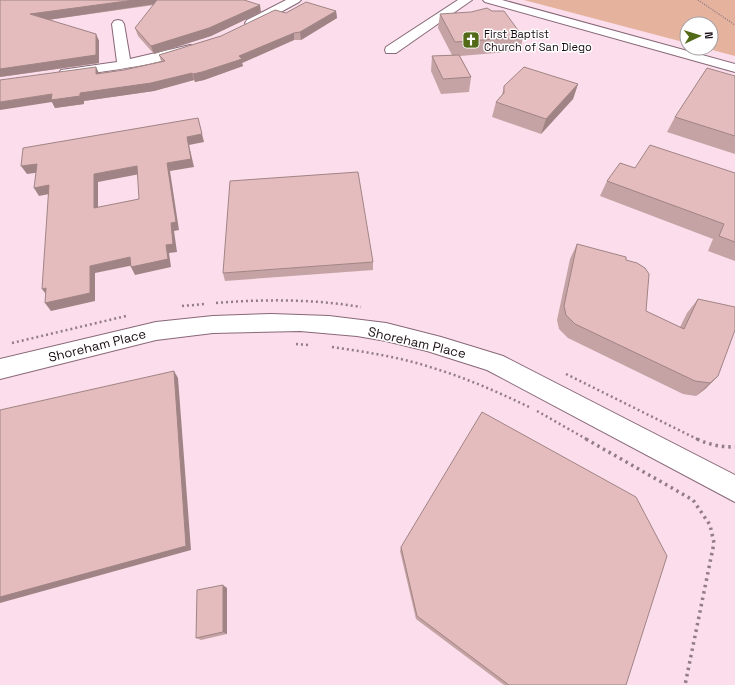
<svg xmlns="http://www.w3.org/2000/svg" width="735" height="685" viewBox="0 0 735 685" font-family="'Space Grotesk',sans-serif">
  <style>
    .green { fill: #e5b29e }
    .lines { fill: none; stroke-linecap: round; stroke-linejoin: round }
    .minor-casing { stroke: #886878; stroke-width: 2 }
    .major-casing { stroke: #886878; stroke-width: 2 }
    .path-far2 { stroke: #927d87; stroke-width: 1.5; stroke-dasharray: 1 1.5; stroke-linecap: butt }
    .path-far1 { stroke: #927d87; stroke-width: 2.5; stroke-dasharray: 2 3; stroke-linecap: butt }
    .path { stroke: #927d87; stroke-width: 3.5; stroke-dasharray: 2.5 4; stroke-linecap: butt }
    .minor { fill: #fff; fill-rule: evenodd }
    .major { fill: #fff; fill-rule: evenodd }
    .wall { fill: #c5a2a3 }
    .shaded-wall { fill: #a08485 }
    .building { fill: #e5bcbe; stroke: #a08485; fill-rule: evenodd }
    .labels { text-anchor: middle; stroke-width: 3; stroke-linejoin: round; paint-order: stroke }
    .far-poi-label { font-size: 11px; fill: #190d13; stroke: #fff; text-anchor: start }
    .street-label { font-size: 13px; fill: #190d13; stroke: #fff }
  </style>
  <rect width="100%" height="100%" fill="#fbddeb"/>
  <polygon class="green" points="524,0 735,0 735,56 705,48 711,48 711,24 687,24 687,43"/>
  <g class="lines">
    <g class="minor-casing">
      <g id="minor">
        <polygon points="286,0 301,0 299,2 255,26 247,26 245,23 247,20"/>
        <polygon points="458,0 472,0 396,53 386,53 385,50 386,47"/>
        <path d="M118 20 122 21 124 24 130 59 190 45 194 46 196 49C188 61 86 74 66 77L61 76 59 73 61 70 117 62 112 24 114 21Z"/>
        <polygon points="271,314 329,316 386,323 441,337 503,356 735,475 735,502 487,370 427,351 386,341 357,336 300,331 213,333 156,340 0,379 0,359 156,322 213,316"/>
      </g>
    </g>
    <g class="major-casing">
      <polygon id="major" points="483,0 502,0 735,64 735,72 485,2"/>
    </g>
    <polyline class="path-far2" points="698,0 735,25"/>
    <g class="path-far1">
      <path d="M216 303C265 299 313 299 361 307"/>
      <polyline points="182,306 205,304"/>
      <polyline points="12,343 126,316"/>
      <polyline points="296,344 309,345"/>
      <path d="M332 347C366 352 400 357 433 368 466 378 498 392 529 407"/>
      <polyline points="566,374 699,440"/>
      <polyline points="537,411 588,440"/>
    </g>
    <g class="path">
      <polyline points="586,439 693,500 710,525 714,543 685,685"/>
      <path d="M697 439C710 445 721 447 735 447"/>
    </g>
    <use href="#minor" class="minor"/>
    <use href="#major" class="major"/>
  </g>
  <g class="wall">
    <polygon points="0,0 244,0 261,12 211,36 154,54 138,36 135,28 154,5 48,20 96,34 99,41 99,63 0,77"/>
    <polygon points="336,11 337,18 301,40 294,40 242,63 243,66 204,80 195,82 194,80 154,91 84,101 84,104 55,108 52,102 99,74 124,70 161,61 159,55 221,36 286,13"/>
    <polygon points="440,14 523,37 520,51 460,56 471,77 469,92 441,94 431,71 432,56 452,55 438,28"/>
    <polygon points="735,76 735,154 667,132 675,117"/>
    <polygon points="578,84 573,99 541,134 492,117 496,102 502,95 504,86"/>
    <polygon points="635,168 735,173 735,261 708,251 713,239 600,196 607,181"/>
    <polygon points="577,244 626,260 646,311 680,327 687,313 698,299 718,376 705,389 696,396 683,394 568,338 559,329 557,320 570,259"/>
    <polygon points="373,262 373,270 225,281 223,273"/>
    <polygon points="401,547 626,685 504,685 416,619 400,551"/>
    <polygon points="227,588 227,634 201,640 196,638"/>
  </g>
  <g class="shaded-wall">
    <polygon points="134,0 161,0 162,3 34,22 30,14"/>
    <polygon points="260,5 261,12 211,36 154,54 151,46"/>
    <polygon points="336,11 337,18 301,40 300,32"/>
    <polygon points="294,33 294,40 242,63 243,66 204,80 195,82 193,74"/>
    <polygon points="96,34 99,41 99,63 0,77 0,69"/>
    <polygon points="96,67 100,75 96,74"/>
    <polygon points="192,73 194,80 154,91 84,101 84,104 55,108 52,102 0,110 0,102 52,94 80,93"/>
    <polygon points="578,84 573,99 541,134 546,119"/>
    <polygon points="198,118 204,142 189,145 194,167 170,171 179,230 174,231 177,252 169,253 171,267 135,275 131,267 166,245 171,223 167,163 187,137"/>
    <polygon points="37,164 42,172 27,174 21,166"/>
    <polygon points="137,166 140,174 98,182 98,216 94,208 94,174"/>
    <polygon points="49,185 54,193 39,196 34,188"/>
    <polygon points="130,257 134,265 95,273 95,301 51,311 45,303 90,266"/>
    <polygon points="46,288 48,297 42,289"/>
    <polygon points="174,371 178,378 191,550 0,603 0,597"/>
    <polygon points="718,376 705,389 696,396 710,383"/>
    <polygon points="223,585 227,588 227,634 223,632"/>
  </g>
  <g class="building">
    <polygon points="0,0 134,0 30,14 96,34 96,55 0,69"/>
    <polygon points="157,0 244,0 260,5 209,28 151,46 135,28"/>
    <polygon points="306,2 336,11 300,32 294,33 239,56 242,59 202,72 193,74 192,73 151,83 80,93 80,96 51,100 52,94 0,102 0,80 96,67 96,74 124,70 165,61 159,55 221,36 275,10 286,13"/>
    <polygon points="487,8 492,11 504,11 523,37 455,42 440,14 471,12"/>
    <polygon points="459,55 471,77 443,79 432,56"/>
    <polygon points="524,67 578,84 546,119 496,102 504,93 504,86"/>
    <polygon points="707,68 735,76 735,136 675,117"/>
    <path d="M198 118 202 134 187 137 191 159 167 163 176 222 171 223 173 244 166 245 168 259 131 267 130 257 90 266V293L45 303 46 288 42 289 49 185 34 188 37 164 21 166 23 148ZM137 166 139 199 94 208V174Z"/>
    <polygon points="650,145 735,173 735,242 719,236 724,224 607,181 620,163 635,168"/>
    <polygon points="358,172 373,262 223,273 230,181"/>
    <polygon points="577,244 626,257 626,260 637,263 645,268 649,274 646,311 684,329 698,299 735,307 735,330 718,376 710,383 695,381 575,324 566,315 564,306"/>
    <polygon points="174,371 186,546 0,597 0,410"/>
    <polygon points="482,412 636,497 667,556 626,685 509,685 417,616 401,547"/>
    <polygon points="223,585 223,632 196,638 197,590"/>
  </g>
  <defs>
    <g id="church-square" transform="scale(0.9)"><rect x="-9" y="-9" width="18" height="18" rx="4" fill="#526918" stroke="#fff"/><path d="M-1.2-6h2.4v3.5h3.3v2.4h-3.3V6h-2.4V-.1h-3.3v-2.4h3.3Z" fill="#fff"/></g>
  </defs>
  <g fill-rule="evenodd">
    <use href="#church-square" x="471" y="40"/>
  </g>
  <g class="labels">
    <g class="far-poi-label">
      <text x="484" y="38">First Baptist<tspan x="484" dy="13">Church of San Diego</tspan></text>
    </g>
    <g class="street-label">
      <text transform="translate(417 342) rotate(13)" y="5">Shoreham Place</text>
      <text transform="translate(97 345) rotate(-14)" y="5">Shoreham Place</text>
    </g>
  </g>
  <g transform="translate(699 36) rotate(86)"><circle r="19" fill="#ffffff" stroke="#a39ea1"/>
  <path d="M0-3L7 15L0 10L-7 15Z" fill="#526918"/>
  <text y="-6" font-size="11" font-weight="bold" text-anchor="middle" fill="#190d13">N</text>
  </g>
</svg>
